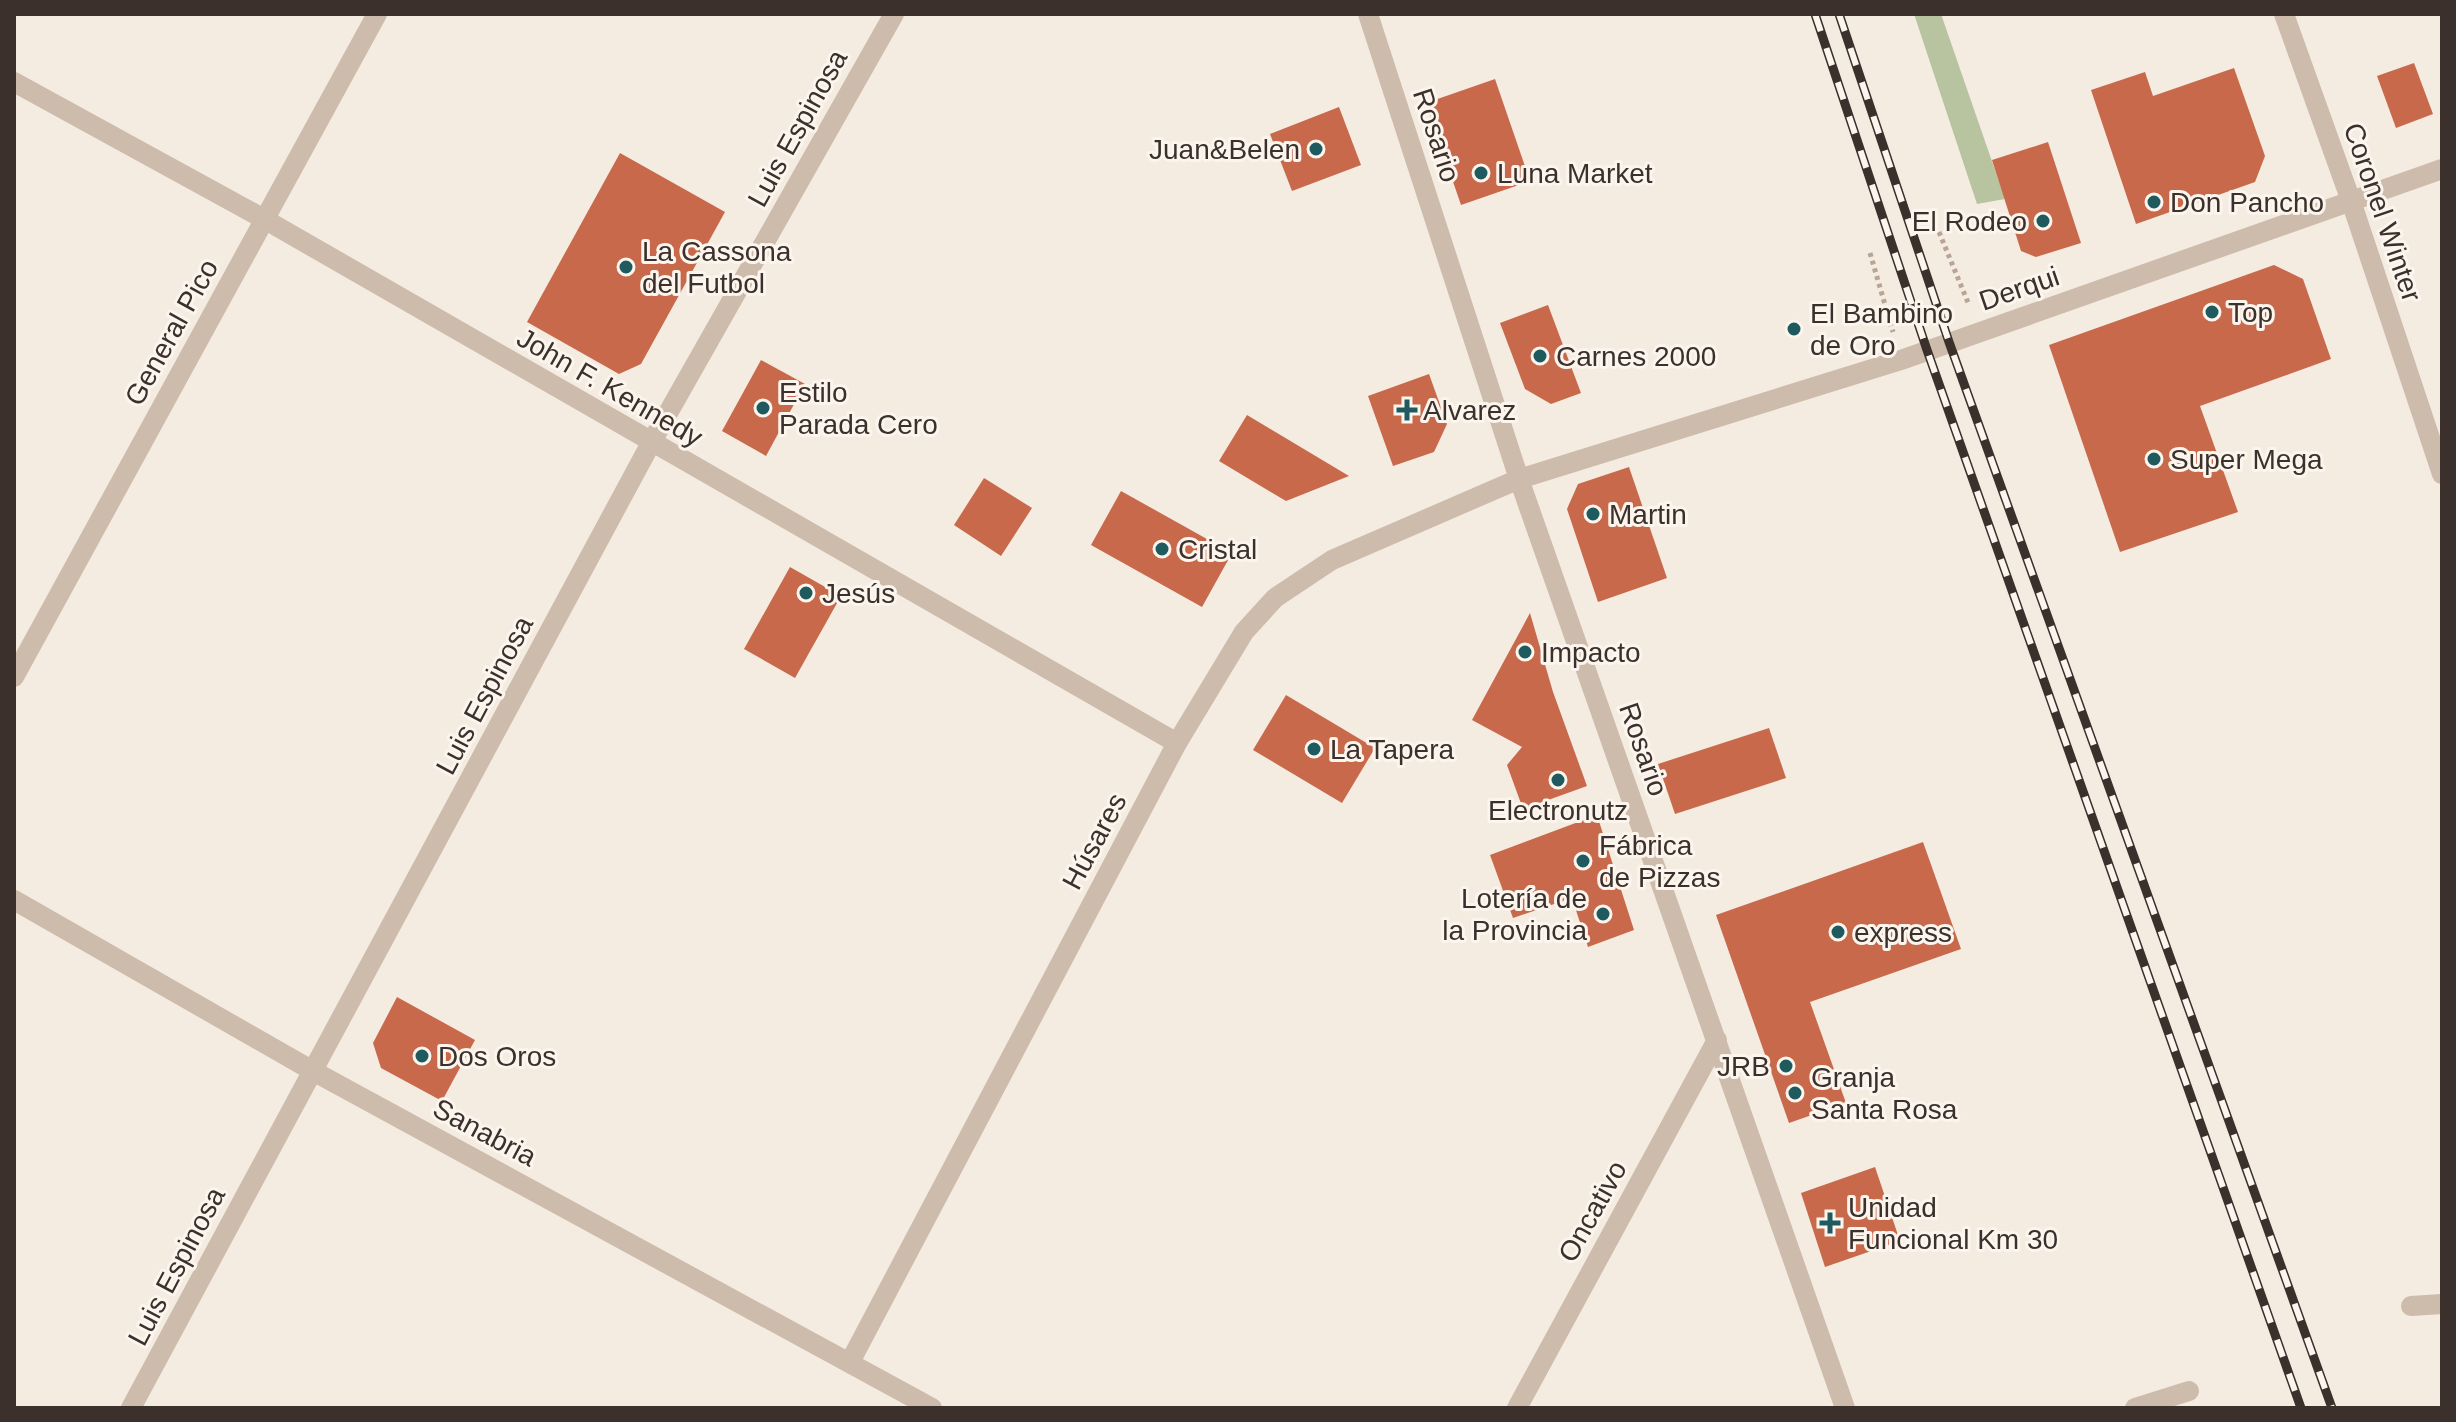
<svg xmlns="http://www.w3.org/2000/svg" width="2456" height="1422" viewBox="0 0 2456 1422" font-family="Arial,sans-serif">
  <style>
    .green { fill: #b8c4a0 }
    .building { fill: #c8694b }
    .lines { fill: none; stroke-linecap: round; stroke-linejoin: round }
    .path { stroke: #b9a596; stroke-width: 5; stroke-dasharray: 4 4; stroke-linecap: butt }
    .minor { stroke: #cdbbac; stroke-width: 20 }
    .tertiary { stroke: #cdbbac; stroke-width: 20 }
    .rail-casing { stroke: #3b302b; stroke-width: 9 }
    .rail { stroke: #fbf5ee; stroke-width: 6; stroke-dasharray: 18; stroke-linecap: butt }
    .poi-dot { fill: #1f5a5e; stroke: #fbf5ee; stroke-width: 3 }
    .labels { text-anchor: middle; stroke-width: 6; stroke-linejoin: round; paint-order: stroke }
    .street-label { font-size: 28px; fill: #3b302b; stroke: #fbf5ee }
    .poi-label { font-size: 28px; fill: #3b302b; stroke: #fbf5ee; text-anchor: start }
  </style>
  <rect width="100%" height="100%" fill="#f4ebe1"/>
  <polygon class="green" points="1914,14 1941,14 2005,199 1977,204"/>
  <g class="building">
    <polygon points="2414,63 2433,114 2396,128 2377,76"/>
    <polygon points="2234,68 2265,156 2255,182 2136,224 2091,90 2145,72 2153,96"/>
    <polygon points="1495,79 1530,181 1461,205 1426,103"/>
    <polygon points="1339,107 1361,165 1292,191 1270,134"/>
    <polygon points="2048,142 2081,243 2036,257 2021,251 1992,160"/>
    <polygon points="620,153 725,212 641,364 619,374 527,322"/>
    <polygon points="2274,265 2303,279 2331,359 2200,406 2238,512 2120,552 2049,345"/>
    <polygon points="1548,305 1581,393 1551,404 1525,389 1500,323"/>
    <polygon points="761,360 805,384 766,456 722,431"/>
    <polygon points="1429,374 1447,424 1434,452 1393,466 1368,396"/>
    <polygon points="1247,415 1349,476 1286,501 1219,461"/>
    <polygon points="1629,467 1667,578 1598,602 1567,509 1578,484"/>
    <polygon points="984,478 1032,508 1001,556 954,525"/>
    <polygon points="1121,491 1232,553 1202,607 1091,545"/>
    <polygon points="790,567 841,596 795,678 744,649"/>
    <polygon points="1530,613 1553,692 1587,786 1523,809 1507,765 1522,747 1472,720"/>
    <polygon points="1286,695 1375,748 1342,803 1253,750"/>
    <polygon points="1769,728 1786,778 1675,814 1658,764"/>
    <polygon points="1597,815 1634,930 1588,947 1572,898 1513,918 1490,855"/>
    <polygon points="1923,842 1961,949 1810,1002 1846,1103 1789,1123 1716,915"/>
    <polygon points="397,997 475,1040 442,1101 381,1068 373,1043"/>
    <polygon points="1875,1167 1900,1241 1825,1267 1801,1193"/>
  </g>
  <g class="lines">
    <g class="path">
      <polyline points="1939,232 1969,305"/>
      <polyline points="1870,253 1893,332"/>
    </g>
    <g class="minor">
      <polyline points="2351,201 2442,474"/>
      <polyline points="14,677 377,14"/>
      <polyline points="2411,1306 2442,1304"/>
      <polyline points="850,1362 1177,743"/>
      <polyline points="131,1408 651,443 894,14"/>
      <polyline points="2135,1408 2189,1391"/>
    </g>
    <g class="tertiary">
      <polyline points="1368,14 1519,479 1845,1408"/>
      <polyline points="2284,14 2351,201"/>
      <polyline points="14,82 264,219 1177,743 1244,632 1275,598 1332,560 1519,479 1901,360 2442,169"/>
      <polyline points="14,900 313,1071 932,1408"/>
      <polyline points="1517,1408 1717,1040"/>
    </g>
    <g class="rail-casing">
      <g id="rail">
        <polyline points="1815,14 1927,350 2301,1408"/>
        <polyline points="1839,14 1949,342 2332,1408"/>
      </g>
    </g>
    <use href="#rail" class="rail"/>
  </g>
  <g class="poi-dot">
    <circle cx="1316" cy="149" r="8"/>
    <circle cx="1481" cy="173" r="8"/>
    <circle cx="2154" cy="202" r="8"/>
    <circle cx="2043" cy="221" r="8"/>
    <circle cx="626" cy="267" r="8"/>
    <circle cx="2212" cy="312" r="8"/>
    <circle cx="1794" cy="329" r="8"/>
    <circle cx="1540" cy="356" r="8"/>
    <circle cx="763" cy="408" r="8"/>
    <path d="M1403 398h8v8h8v8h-8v8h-8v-8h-8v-8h8z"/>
    <circle cx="2154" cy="459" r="8"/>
    <circle cx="1593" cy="514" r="8"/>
    <circle cx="1162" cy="549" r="8"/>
    <circle cx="806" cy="593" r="8"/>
    <circle cx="1525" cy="652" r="8"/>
    <circle cx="1314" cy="749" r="8"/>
    <circle cx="1558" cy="780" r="8"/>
    <circle cx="1583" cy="861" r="8"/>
    <circle cx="1603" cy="914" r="8"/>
    <circle cx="1838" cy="932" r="8"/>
    <circle cx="422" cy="1056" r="8"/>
    <circle cx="1786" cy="1066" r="8"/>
    <circle cx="1795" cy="1093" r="8"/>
    <path d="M1826 1211h8v8h8v8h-8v8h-8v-8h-8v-8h8z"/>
  </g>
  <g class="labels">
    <g class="street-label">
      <text transform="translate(797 128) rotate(-61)" y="10">Luis Espinosa</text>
      <text transform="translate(1437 135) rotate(72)" y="10">Rosario</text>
      <text transform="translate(2383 212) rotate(71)" y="10">Coronel Winter</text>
      <text transform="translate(2019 288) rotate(-19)" y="10">Derqui</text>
      <text transform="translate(171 332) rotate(-61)" y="10">General Pico</text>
      <text transform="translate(610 387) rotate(30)" y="10">John F. Kennedy</text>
      <text transform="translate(484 695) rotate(-62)" y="10">Luis Espinosa</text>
      <text transform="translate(1644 749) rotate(71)" y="10">Rosario</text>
      <text transform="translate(1094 841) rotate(-62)" y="10">Húsares</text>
      <text transform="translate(485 1132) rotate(28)" y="10">Sanabria</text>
      <text transform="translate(1592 1211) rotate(-61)" y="10">Oncativo</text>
      <text transform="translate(176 1266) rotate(-62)" y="10">Luis Espinosa</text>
    </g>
    <g class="poi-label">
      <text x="1300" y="159" text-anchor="end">Juan&amp;Belen</text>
      <text x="1497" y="183">Luna Market</text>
      <text x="2170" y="212">Don Pancho</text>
      <text x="2027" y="231" text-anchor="end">El Rodeo</text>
      <text x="642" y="261">La Cassona<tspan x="642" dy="32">del Futbol</tspan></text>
      <text x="2228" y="322">Top</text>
      <text x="1810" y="323">El Bambino<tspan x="1810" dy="32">de Oro</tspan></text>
      <text x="1556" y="366">Carnes 2000</text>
      <text x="779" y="402">Estilo<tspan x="779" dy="32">Parada Cero</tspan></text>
      <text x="1423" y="420">Alvarez</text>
      <text x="2170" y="469">Super Mega</text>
      <text x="1609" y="524">Martin</text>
      <text x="1178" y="559">Cristal</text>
      <text x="822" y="603">Jesús</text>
      <text x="1541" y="662">Impacto</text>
      <text x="1330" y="759">La Tapera</text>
      <text x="1558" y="820" text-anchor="middle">Electronutz</text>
      <text x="1599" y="855">Fábrica<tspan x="1599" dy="32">de Pizzas</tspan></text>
      <text x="1587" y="908" text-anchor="end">Lotería de<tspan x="1587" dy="32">la Provincia</tspan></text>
      <text x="1854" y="942">express</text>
      <text x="438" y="1066">Dos Oros</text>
      <text x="1770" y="1076" text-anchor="end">JRB</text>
      <text x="1811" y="1087">Granja<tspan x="1811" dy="32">Santa Rosa</tspan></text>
      <text x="1848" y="1217">Unidad<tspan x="1848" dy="32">Funcional Km 30</tspan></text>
    </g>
  </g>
  <rect width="2456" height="1422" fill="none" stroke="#3b302b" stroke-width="32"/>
</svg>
